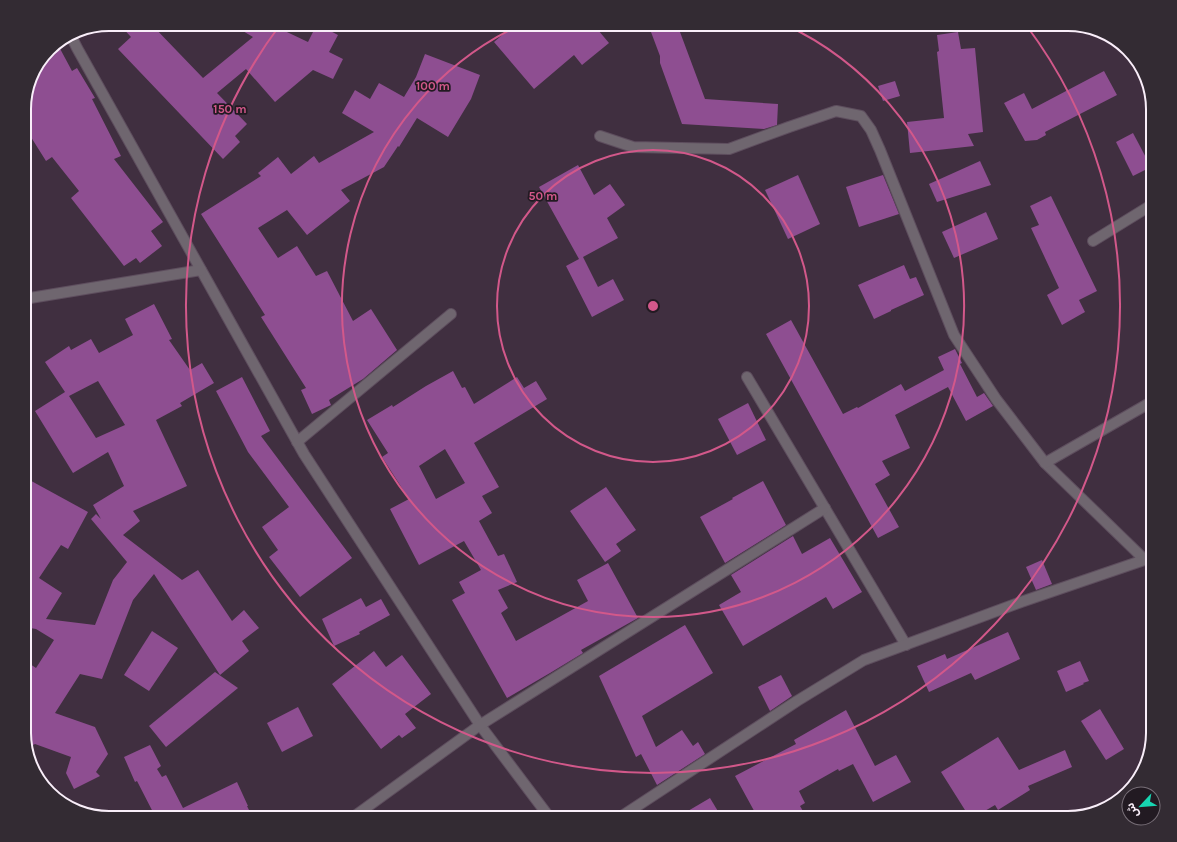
<svg xmlns="http://www.w3.org/2000/svg" width="1177" height="842" viewBox="0 0 1177 842" font-family="Karla,'Noto Sans Arabic',sans-serif">
  <style>
    .building { fill: #8e4e91; fill-rule: evenodd }
    .lines { fill: none; stroke-linecap: round; stroke-linejoin: round }
    .minor-casing { stroke: #5e4e5e; stroke-width: 12 }
    .minor { stroke: #6f666f; stroke-width: 10 }
    .ring { fill: none; stroke: #d2588a; stroke-width: 2 }
    .rim { fill: none; stroke: #f9eef9; stroke-width: 2 }
    .centre { fill: #d2588a; stroke: #221a22; stroke-width: 2 }
    .ring-label { font-size: 12px; text-anchor: middle; font-weight: bold; fill: #d2588a; stroke: #221a22; stroke-width: 3.5; stroke-linejoin: round; paint-order: stroke }
  </style>
  <rect width="100%" height="100%" fill="#402f40"/>
  <g class="building">
    <polygon points="119,24 151,24 203,78 253,37 231,24 270,24 308,42 317,24 338,35 329,52 343,59 333,79 313,70 275,102 246,69 217,93 247,124 235,136 240,142 223,159 118,49 131,37"/>
    <polygon points="515,24 593,24 609,43 582,65 574,55 534,89 494,42"/>
    <polygon points="648,24 677,24 705,99 778,104 777,125 764,129 682,124 660,63 660,56"/>
    <polygon points="958,32 961,49 975,48 983,132 968,134 974,146 910,153 907,122 944,118 937,52 939,51 937,35"/>
    <polygon points="57,43 72,71 77,68 95,98 92,99 121,156 114,159 163,222 151,231 162,246 140,263 136,258 124,266 71,198 79,191 52,157 46,161 24,126 24,103 33,72 53,45"/>
    <polygon points="425,54 480,75 471,99 448,137 417,118 399,147 398,146 384,167 341,190 350,201 307,235 287,210 258,228 278,258 297,246 316,276 327,271 353,321 371,309 397,350 363,379 329,400 331,405 312,414 301,390 306,388 261,317 265,315 201,214 261,176 258,173 278,157 291,174 314,156 319,163 374,132 342,113 355,90 370,99 379,83 404,97 416,77"/>
    <polygon points="1104,71 1117,95 1045,132 1046,135 1037,140 1025,141 1004,103 1024,93 1032,109"/>
    <polygon points="895,81 900,96 883,101 878,86"/>
    <polygon points="1133,133 1151,167 1133,176 1116,142"/>
    <polygon points="980,161 991,185 937,202 929,184"/>
    <polygon points="578,165 594,195 610,184 625,205 607,218 618,238 583,257 598,287 613,279 624,300 592,317 566,266 579,259 539,187"/>
    <polygon points="798,175 820,224 788,239 765,190"/>
    <polygon points="883,175 899,214 859,227 846,187"/>
    <polygon points="1051,196 1097,291 1079,300 1085,312 1062,325 1047,295 1059,288 1031,228 1039,225 1030,206"/>
    <polygon points="986,212 998,239 954,258 942,232"/>
    <polygon points="904,265 910,279 916,277 924,295 891,310 891,311 874,319 858,285"/>
    <path d="M154 304 172 339 169 340 190 370 202 363 214 383 180 403 182 406 156 420 187 486 133 511 140 521 123 535 182 580 198 570 232 621 244 610 259 628 242 641 249 651 220 675 154 574 133 600 102 679 80 674 55 713 95 727 108 754 96 772 100 776 74 789 66 773 71 757 35 744 27 748 24 738V660L36 668 54 640 36 629 24 627V477L88 512 68 549 61 545 39 578 62 593 46 619 95 625 113 580 127 562 91 519 96 514 101 519 93 505 124 486 108 452 73 473 35 411 65 392 45 362 69 346 71 350 91 339 99 353 133 335 125 319ZM98 381 125 425 96 438 69 396Z"/>
    <polygon points="791,320 843,414 857,407 858,408 901,384 905,391 944,370 938,357 955,349 962,363 960,364 977,397 984,393 993,406 966,421 948,387 895,415 910,448 882,461 890,475 875,484 899,527 878,538 766,334"/>
    <path d="M453 371 462 388 465 387 474 404 517 377 524 388 536 381 547 399 474 443 499 487 482 496 492 513 479 521 498 556 504 554 517 582 498 590 508 608 501 613 516 641 588 601 577 580 608 563 638 618 581 650 583 653 550 673 507 698 452 600 465 593 459 582 481 570 464 541 419 565 390 509 409 499 382 457 388 453 367 420 392 405 393 407 426 386ZM445 449 465 483 436 499 419 466Z"/>
    <polygon points="242,377 270,431 261,436 352,558 300,597 269,557 278,550 262,527 289,507 248,452 216,391"/>
    <polygon points="748,403 766,440 737,455 718,419"/>
    <polygon points="763,481 786,525 725,563 700,517 733,499 732,498"/>
    <polygon points="606,487 636,530 616,544 621,551 605,562 570,511"/>
    <polygon points="793,536 802,554 830,538 862,592 833,609 826,597 743,646 719,605 741,592 731,575"/>
    <polygon points="1042,560 1052,584 1036,590 1026,567"/>
    <polygon points="361,598 366,607 381,599 390,615 359,632 360,634 334,646 322,619"/>
    <polygon points="685,625 713,673 642,716 656,747 682,730 693,746 698,742 705,754 657,785 641,754 636,757 599,676"/>
    <polygon points="152,631 178,648 149,691 124,675"/>
    <polygon points="1008,632 1020,659 975,680 971,673 929,692 917,666 945,654 947,659"/>
    <polygon points="374,651 386,667 402,655 431,694 405,714 416,728 402,738 399,735 381,749 332,684"/>
    <polygon points="1080,661 1089,681 1083,683 1084,684 1066,692 1057,671"/>
    <polygon points="215,672 238,688 166,747 149,726"/>
    <polygon points="781,675 792,696 770,711 758,687"/>
    <polygon points="298,707 313,736 282,752 267,723"/>
    <polygon points="1100,709 1124,749 1106,760 1081,721"/>
    <polygon points="846,710 875,766 896,755 911,782 873,802 853,764 839,771 838,769 799,791 805,803 800,806 807,818 758,818 735,776 796,744 794,740"/>
    <polygon points="998,737 1019,770 1065,750 1072,767 1028,786 1030,790 998,810 995,805 973,818 970,818 941,772"/>
    <polygon points="150,745 161,766 157,769 162,777 166,775 183,808 237,782 248,806 247,806 253,818 156,818 137,781 135,782 124,757"/>
    <polygon points="710,798 722,818 676,818"/>
  </g>
  <g class="lines">
    <g class="minor-casing">
      <g id="minor">
        <polyline points="70,34 77,48 304,454 480,725 550,818"/>
        <polyline points="600,136 633,147 729,149 789,127 836,111 861,116 871,130 880,150 954,335 996,399 1045,463 1144,559"/>
        <polyline points="1093,241 1153,204"/>
        <polyline points="24,299 201,270"/>
        <polyline points="747,377 906,645"/>
        <polyline points="297,442 451,314"/>
        <polyline points="1045,463 1153,401"/>
        <polyline points="352,818 480,725 825,508"/>
        <polyline points="619,818 797,701 864,660 1021,602 1153,557"/>
      </g>
    </g>
    <use href="#minor" class="minor"/>
  </g>
  <g class="ring">
    <circle cx="653" cy="306" r="156"/>
    <path d="M784 24A311 311 0 1 1 522 24"/>
    <path d="M1026 25A467 467 0 1 1 280 25"/>
  </g>
  <path d="M0 0H1177V842H0ZM109 31H1068A78 78 0 0 1 1146 109V733A78 78 0 0 1 1068 811H109A78 78 0 0 1 31 733V109A78 78 0 0 1 109 31Z" fill="#332b33" fill-rule="evenodd"/>
  <path class="rim" d="M109 31H1068A78 78 0 0 1 1146 109V733A78 78 0 0 1 1068 811H109A78 78 0 0 1 31 733V109A78 78 0 0 1 109 31Z"/>
  <circle cx="653" cy="306" r="6" class="centre"/>
  <g class="ring-label">
    <text x="433" y="90">100 m</text>
    <text x="230" y="113">150 m</text>
    <text x="543" y="200">50 m</text>
  </g>
  <g transform="translate(1141 806) rotate(244)"><circle r="19" fill="#221a22" stroke="#786f78"/>
  <path d="M0-3L7 15L0 10L-7 15Z" fill="#17d5b2"/>
  <text y="-6" font-size="11" font-weight="bold" text-anchor="middle" fill="#f9eef9">ش</text>
  </g>
</svg>
